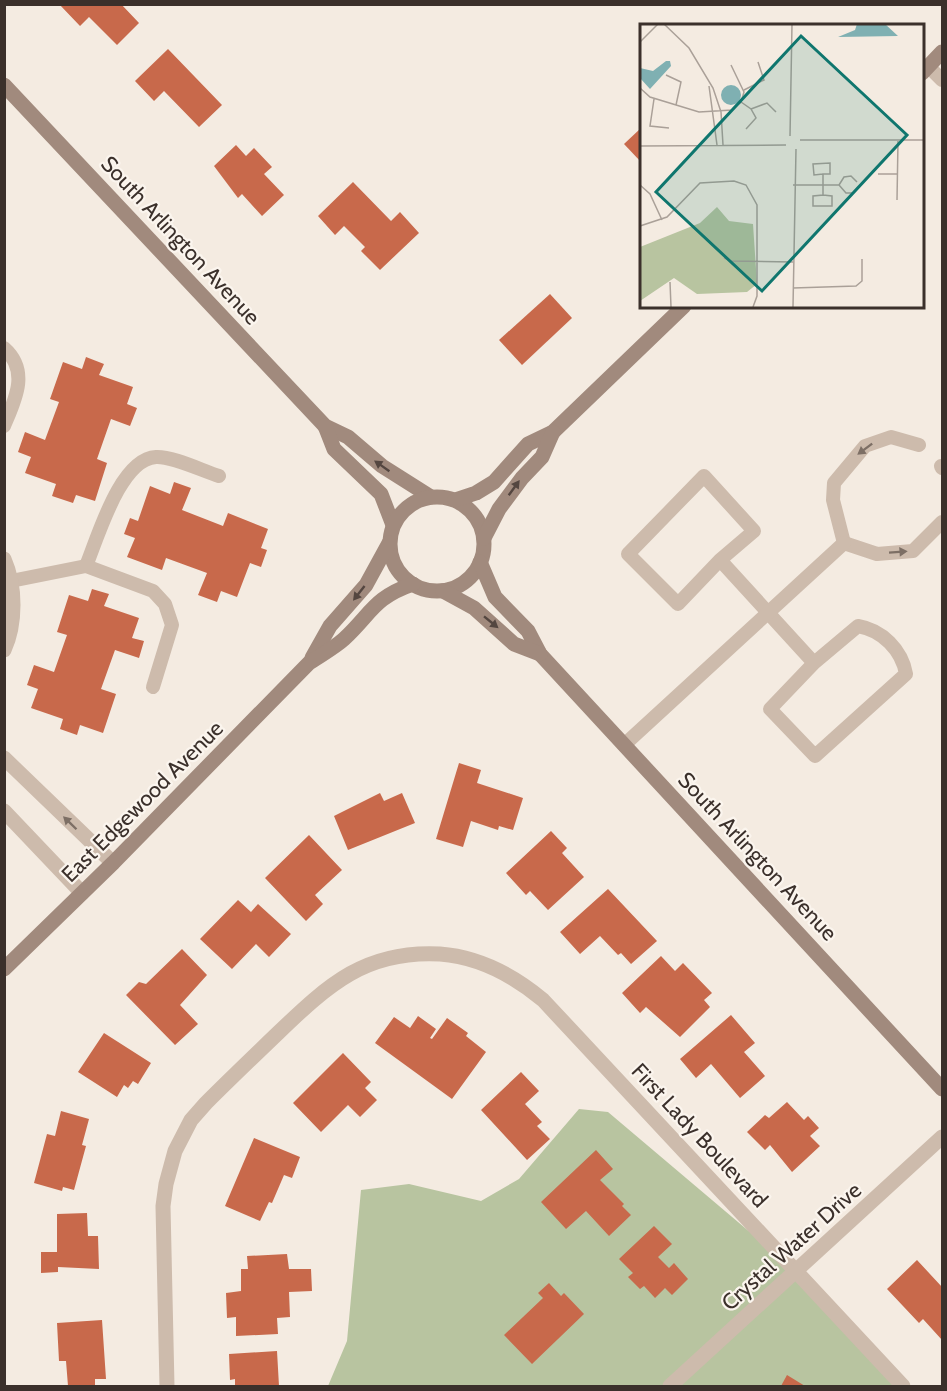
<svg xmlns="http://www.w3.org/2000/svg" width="947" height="1391" viewBox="0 0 947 1391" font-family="Cabin,sans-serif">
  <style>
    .green { fill: #b8c4a0 }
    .building { fill: #c8694b }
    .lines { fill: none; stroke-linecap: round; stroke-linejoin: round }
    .lane { stroke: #cdbbac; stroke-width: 14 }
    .street { stroke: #cdbbac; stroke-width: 15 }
    .secondary { stroke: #a18a7d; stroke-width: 15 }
    .oneway { fill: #7d6f65 }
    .oneway2 { fill: #544640 }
    .labels { text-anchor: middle; stroke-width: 4.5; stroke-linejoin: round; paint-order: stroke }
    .street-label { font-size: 22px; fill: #3b302b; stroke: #fbf5ee }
    .inset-road { fill: none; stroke: #aaa098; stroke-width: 1.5 }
    .view { fill: #0f766e; fill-opacity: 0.15; stroke: #0f766e; stroke-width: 3 }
    .inset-edge { fill: none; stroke: #3b302b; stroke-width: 3 }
  </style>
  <rect width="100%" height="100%" fill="#f4ebe1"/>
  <polygon class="green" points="579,1109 608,1112 797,1272 896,1386 328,1386 347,1341 361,1190 409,1184 481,1201 519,1179"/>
  <g class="building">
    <polygon points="59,4 121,4 139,23 117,45 89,17 80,26"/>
    <polygon points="168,49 222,105 199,127 164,91 154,101 135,81"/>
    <polygon points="641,128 641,162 624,144"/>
    <polygon points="236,145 246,156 254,148 272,167 264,174 284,195 262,216 242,194 238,198 214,166"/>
    <polygon points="353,182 391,221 400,212 419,233 380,270 361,251 365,247 344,226 335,235 318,216"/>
    <polygon points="550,294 572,318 522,365 499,340"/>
    <polygon points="86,357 104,364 99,375 133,387 127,404 137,408 130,426 111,419 97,459 107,463 95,501 76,495 73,503 52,496 56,484 25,473 31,457 18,452 25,432 45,440 59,402 50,399 63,362 82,369"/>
    <polygon points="174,482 191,488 182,510 223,526 228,513 268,529 261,548 267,550 261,567 250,563 237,597 221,591 217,602 198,595 207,573 166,558 162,570 127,557 135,538 124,534 130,518 138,521 150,486 170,494"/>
    <polygon points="92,589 109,594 104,606 139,618 132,638 144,641 139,658 115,650 101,689 116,694 103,733 80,725 77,735 60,729 63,719 31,708 38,689 27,685 34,665 54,672 67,635 57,632 69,595 88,601"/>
    <polygon points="459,763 481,770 477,783 523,798 513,830 499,826 498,830 471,821 463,847 436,839"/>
    <polygon points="380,793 384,801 402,793 415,823 348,850 334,816"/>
    <polygon points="551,831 567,848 562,853 584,877 548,910 530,891 526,895 506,873"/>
    <polygon points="309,835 342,870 315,895 323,904 306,921 265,878"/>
    <polygon points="608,889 657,941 631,964 621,953 618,955 600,936 580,954 560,932"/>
    <polygon points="238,900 251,912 258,904 291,934 269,957 256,944 232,969 200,939"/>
    <polygon points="182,949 207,975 180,1005 198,1024 175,1045 126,995 139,982 146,984"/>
    <polygon points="661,956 675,971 683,963 712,993 704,1000 710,1007 680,1037 646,1007 640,1013 622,993"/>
    <polygon points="731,1015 755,1043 744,1052 765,1076 740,1098 711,1064 696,1078 680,1059"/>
    <polygon points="418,1016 436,1029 430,1038 432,1039 447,1018 468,1033 466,1036 486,1052 452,1099 375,1043 394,1017 410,1028"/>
    <polygon points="104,1033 151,1063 138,1084 133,1081 128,1088 124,1085 117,1097 78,1072"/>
    <polygon points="343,1053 371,1082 365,1088 377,1100 360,1117 348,1105 321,1132 293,1103"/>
    <polygon points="521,1072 539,1091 525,1104 542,1122 537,1126 550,1139 527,1160 481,1110"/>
    <polygon points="787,1102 804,1120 808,1116 819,1128 810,1136 820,1146 792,1172 770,1145 765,1150 747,1132 765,1115 769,1118"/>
    <polygon points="61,1111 89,1119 82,1145 86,1146 74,1190 63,1187 62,1191 34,1183 47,1134 55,1136"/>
    <polygon points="254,1138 300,1157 292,1178 284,1175 272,1203 269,1202 260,1221 225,1206"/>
    <polygon points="596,1150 613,1169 600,1180 624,1204 622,1206 631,1215 609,1236 586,1211 566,1229 541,1202"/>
    <polygon points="87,1213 88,1236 98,1236 99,1269 58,1267 58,1272 41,1273 41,1252 57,1252 57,1214"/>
    <polygon points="654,1226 672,1244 658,1257 669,1268 674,1263 688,1279 672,1295 665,1288 655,1298 644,1286 640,1289 628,1277 633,1273 619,1259"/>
    <polygon points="287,1254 289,1269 311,1269 312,1291 289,1292 290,1317 277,1318 278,1334 236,1336 236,1317 227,1318 226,1293 241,1291 241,1269 248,1269 247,1256"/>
    <polygon points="917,1260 942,1287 942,1340 923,1319 919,1323 887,1289"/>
    <polygon points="549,1283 561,1296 564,1293 584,1314 532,1364 504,1335 543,1298 538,1293"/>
    <polygon points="102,1320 106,1379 95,1379 95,1386 68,1386 66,1361 59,1361 57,1323"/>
    <polygon points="277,1351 279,1386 235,1386 235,1379 230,1380 229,1354"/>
    <polygon points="787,1375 805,1386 781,1386"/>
  </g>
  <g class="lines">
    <g class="lane">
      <polyline points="928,66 942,80"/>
      <path d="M4 348C30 371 15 400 4 426"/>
      <polyline points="941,466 942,468"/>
      <polyline points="844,543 833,500 834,483 865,446 891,437 919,445"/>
      <polyline points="844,543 877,554 913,551 942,522"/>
      <path d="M720 560 678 604 628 554 704 476 754 531 720 560 814 663 770 709 815 756 906 674C902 650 882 630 858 626L814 663"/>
      <path d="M86 566C98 537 120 459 156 457 172 456 203 471 219 476"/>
      <polyline points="11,581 86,566 153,591 165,604 172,625 153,687"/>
      <polyline points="624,745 844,543"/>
    </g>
    <g class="street">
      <path d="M4 559C16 586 16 624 4 650"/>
      <polyline points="4,758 113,863"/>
      <polyline points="4,811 82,893"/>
      <path d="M167 1386 163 1206 166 1184 175 1151 191 1120 206 1103C230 1079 254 1056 278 1033 329 984 366 950 440 954 480 957 513 975 543 1000L903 1386"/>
      <polyline points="670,1386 942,1137"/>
    </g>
    <g class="secondary">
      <polyline points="922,73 942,52"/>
      <polyline points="4,85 325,426 348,437 382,466 431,497"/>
      <polyline points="325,426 334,449 381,494 393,525"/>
      <circle cx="437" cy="544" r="47"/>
      <polyline points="455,500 476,493 494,482 528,444 553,432 684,306"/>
      <polyline points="484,538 499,509 522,478 542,457 553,432"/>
      <polyline points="480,562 495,597 528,631 540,654 942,1089"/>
      <polyline points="443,591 474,608 514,644 540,654"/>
      <polyline points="312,658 330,626 366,585 389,543"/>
      <path d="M4 969 113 863 309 663C321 655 334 648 344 639 372 613 373 598 413 584"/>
    </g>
  </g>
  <defs><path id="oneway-solid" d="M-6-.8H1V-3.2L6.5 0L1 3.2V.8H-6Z" transform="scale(1.5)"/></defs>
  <g class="oneway">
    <use href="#oneway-solid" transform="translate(865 449) rotate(143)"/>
    <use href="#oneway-solid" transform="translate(898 552) rotate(-4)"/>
    <use href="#oneway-solid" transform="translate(70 823) rotate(-136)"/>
  </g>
  <g class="oneway2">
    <use href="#oneway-solid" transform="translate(382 466) rotate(-145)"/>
    <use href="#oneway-solid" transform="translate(514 488) rotate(-54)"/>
    <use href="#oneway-solid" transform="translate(359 593) rotate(128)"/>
    <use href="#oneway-solid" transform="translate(491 622) rotate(39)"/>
  </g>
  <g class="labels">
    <g class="street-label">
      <text transform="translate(181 240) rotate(47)" y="8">South Arlington Avenue</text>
      <text transform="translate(142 801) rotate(-45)" y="8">East Edgewood Avenue</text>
      <text transform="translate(758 856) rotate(47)" y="8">South Arlington Avenue</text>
      <text transform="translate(700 1135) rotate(47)" y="8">First Lady Boulevard</text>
      <text transform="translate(791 1246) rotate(-42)" y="8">Crystal Water Drive</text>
    </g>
  </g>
  <g transform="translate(640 24)">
    <rect width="284" height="284" fill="#f4ebe1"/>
    <path d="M77 183 89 197 113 200 117 260 107 268 57 270 34 254 0 277V223L60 199Z" fill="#b8c4a0"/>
    <path d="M217 0H245L258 12 198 13 215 6ZM26 37H30L31 42 10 65 0 54V44L13 47ZM81 71a10 10 0 1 1 20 0a10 10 0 1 1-20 0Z" fill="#7fb0b2"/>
    <path class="inset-road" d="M24 0 49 24 73 64 81 88 83 121M0 18 18 0M26 51 41 58 36 81M69 62 77 121M0 64 10 73 59 88 92 86 101 78 104 68 91 41M104 66 124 56 118 38M14 75 10 102 29 104M101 78 111 85 116 94 106 105M111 85 127 79 136 88M150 112 152 0M160 116H284M0 122 146 121M238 150H257M0 161 10 170 22 196M153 161H199M199 161 206 169H213L218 163M199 161 204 153 211 152 217 158M183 171 192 172V182H173V172L183 171V150H190V139L173 140 174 151 183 150M257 176 258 117M0 202 27 193 60 159 94 157 106 161 117 181V272L113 283M84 234 91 237 153 238M30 258 31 283M153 264 216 262 222 257V235M153 283 156 125"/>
    <path class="view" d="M161 12 267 111 122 267 16 168Z"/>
    <rect width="284" height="284" class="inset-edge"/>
  </g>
  <rect width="947" height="1391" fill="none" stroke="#3b302b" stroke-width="12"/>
</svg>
